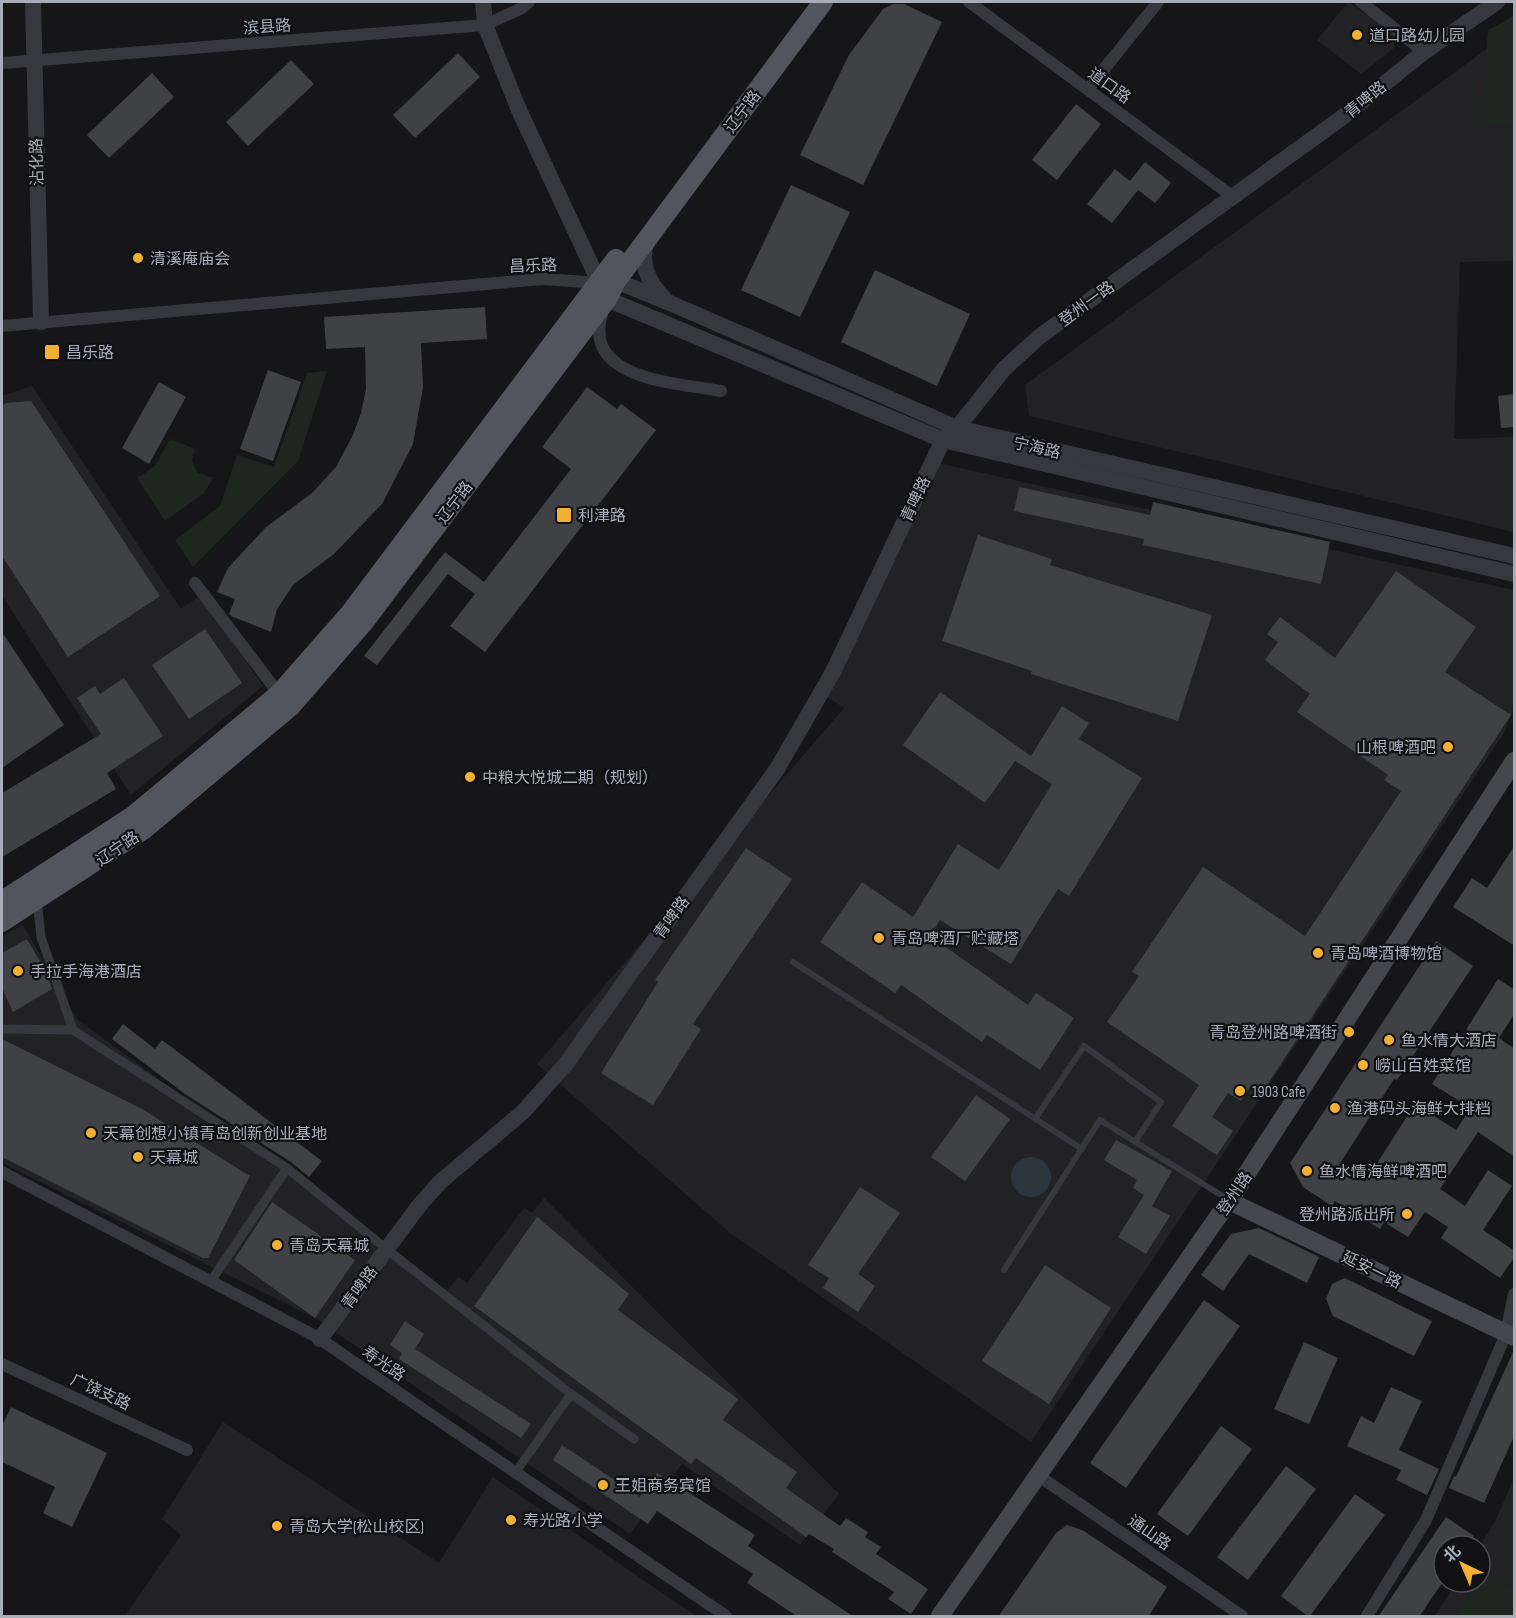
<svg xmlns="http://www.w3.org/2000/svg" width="1516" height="1618" viewBox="0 0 1516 1618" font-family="'Sofia Sans Condensed','Noto Sans SC',sans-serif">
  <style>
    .built { fill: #222225 }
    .green { fill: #1e261f }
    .water { fill: #2c353c }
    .building { fill: #404145 }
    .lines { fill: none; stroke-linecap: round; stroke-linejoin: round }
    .service { stroke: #37383d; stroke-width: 6 }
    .pedestrian { stroke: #37383d; stroke-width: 9 }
    .minor { stroke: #37383d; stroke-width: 12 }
    .tertiary { stroke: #37383d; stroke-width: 16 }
    .secondary { stroke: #45474d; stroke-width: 18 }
    .primary { stroke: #53555c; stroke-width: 20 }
    .poi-dot { fill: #f2b134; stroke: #111113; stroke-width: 2 }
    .labels { text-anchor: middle; stroke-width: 4.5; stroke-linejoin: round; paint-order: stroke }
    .street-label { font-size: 16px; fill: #a8adb8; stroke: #111113 }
    .poi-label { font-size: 16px; fill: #a8adb8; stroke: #111113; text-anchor: start }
  </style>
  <rect width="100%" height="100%" fill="#161618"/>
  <g class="built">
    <polygon points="1348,2 1391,31 1395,38 1394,48 1361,74 1317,40"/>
    <polygon points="1514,29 1514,261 1460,262 1454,439 1514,437 1514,532 1029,416 1025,385"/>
    <polygon points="32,386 181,609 201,595 263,686 131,795 2,596 2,396"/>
    <polygon points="937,463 1514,590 1514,708 1504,733 1031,1442 730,1233 537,1064 844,708 815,689"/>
    <polygon points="23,925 77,1019 447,1291 458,1277 467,1283 524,1208 532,1213 544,1198 839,1494 800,1545 682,1464 630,1534 315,1318 2,1163 2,937"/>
    <polygon points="223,1422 439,1563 493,1477 696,1616 125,1616 181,1535 162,1519"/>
    <polygon points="1514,1478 1514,1616 1435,1616 1457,1582 1480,1582 1480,1546 1495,1522"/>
  </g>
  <g class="green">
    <polygon points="1514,16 1514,123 1481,124 1488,30"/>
    <polygon points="327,371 298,461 193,567 175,540 220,506 237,455 274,467 307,373"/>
    <polygon points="170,439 195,449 192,461 197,472 213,478 204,493 165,521 137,478 155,466"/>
    <polygon points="1486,1572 1514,1591 1514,1616 1456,1616"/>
  </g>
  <circle class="water" cx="1031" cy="1177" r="20"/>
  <g class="building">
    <polygon points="893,4 904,4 942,22 863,185 800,155 849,55 883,9"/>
    <polygon points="458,53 480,77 415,138 393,115"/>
    <polygon points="291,60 314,84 248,146 226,122"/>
    <polygon points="152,73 174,97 109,158 87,135"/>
    <polygon points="1076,104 1101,124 1057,180 1032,160"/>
    <polygon points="1145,162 1171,183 1155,203 1138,190 1112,223 1087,204 1115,169 1130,181"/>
    <polygon points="791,185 850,212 800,317 741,290"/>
    <polygon points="875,270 970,314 937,386 841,342"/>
    <polygon points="485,307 487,339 421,343 423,387 413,444 382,504 334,554 293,585 277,609 271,632 231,616 229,614 235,599 217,592 228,568 265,528 312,493 336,467 353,435 361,413 366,389 365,347 326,349 324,317"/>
    <polygon points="268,370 301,382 273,461 240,449"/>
    <polygon points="159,382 186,397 149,464 122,448"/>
    <polygon points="587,387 617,409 621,404 656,430 485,652 450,626 475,594 448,574 377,665 364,656 445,552 484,582 571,469 542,447"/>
    <polygon points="1515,394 1515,427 1501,428 1498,396"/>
    <polygon points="31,401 160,596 68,657 2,556 2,406 6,403"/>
    <polygon points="1019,487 1150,515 1153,502 1330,542 1321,584 1143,545 1144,539 1014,511"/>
    <polygon points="978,535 1052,559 1050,565 1212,615 1178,721 1031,674 1032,671 942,641"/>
    <polygon points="1396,571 1476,627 1445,672 1511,715 1261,1094 1250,1087 1241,1101 1228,1093 1212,1117 1233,1131 1217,1155 1172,1126 1199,1085 1107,1022 1139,976 1132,972 1203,867 1305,936 1401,791 1384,780 1388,775 1297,712 1310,694 1265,660 1278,642 1267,634 1280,617 1335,658"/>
    <polygon points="205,629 242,683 189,719 152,665"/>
    <polygon points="2,632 64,725 2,768"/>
    <polygon points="124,678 163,736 107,773 116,789 2,857 2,793 101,734 77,698 95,686 100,694"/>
    <polygon points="940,692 1031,756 1062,706 1089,723 1079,739 1142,778 1069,896 1058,889 1011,964 940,920 930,936 1028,1005 1036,993 1074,1018 1040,1070 987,1035 982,1042 901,985 895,993 820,942 862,882 913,917 958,844 999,870 1052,784 1015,761 985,803 903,745"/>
    <polygon points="1515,845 1515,946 1453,907 1472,878 1487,888"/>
    <polygon points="746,848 792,879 693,1024 701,1029 653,1105 601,1073 658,982 655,980"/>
    <polygon points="27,939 46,972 52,989 13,1012 2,988 2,953"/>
    <polygon points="1436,941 1473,966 1397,1080 1394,1079 1339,1165 1365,1182 1415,1104 1456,1130 1471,1108 1432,1084 1498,979 1515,990 1515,1013 1499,1038 1515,1049 1515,1157 1478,1132 1440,1189 1465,1206 1488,1170 1512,1186 1483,1230 1515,1251 1515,1256 1500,1278 1441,1238 1448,1227 1425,1212 1408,1237 1384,1222 1380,1229 1335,1201 1332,1206 1303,1187 1290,1163"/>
    <polygon points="123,1024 155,1049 162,1040 322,1161 309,1177 291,1162 185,1094 112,1039"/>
    <polygon points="2,1039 142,1109 250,1176 208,1258 203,1258 2,1157"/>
    <polygon points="976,1095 1010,1119 965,1181 931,1157"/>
    <polygon points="1116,1140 1172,1171 1152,1206 1170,1216 1146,1254 1118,1237 1144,1195 1133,1188 1137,1180 1104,1160"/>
    <polygon points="860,1187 900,1213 858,1274 875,1286 858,1312 823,1288 829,1278 808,1265"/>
    <polygon points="272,1202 355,1260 315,1318 234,1260"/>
    <polygon points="537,1217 629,1294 618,1310 738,1399 723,1420 797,1472 786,1488 840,1526 846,1518 868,1532 865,1537 881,1547 876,1554 928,1589 911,1614 888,1599 894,1592 832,1552 834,1549 809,1534 806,1537 696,1458 691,1464 474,1306"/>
    <polygon points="1259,1228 1319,1257 1307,1283 1249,1254 1223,1291 1201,1275 1231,1234"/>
    <polygon points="1045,1265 1111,1308 1049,1404 982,1361"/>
    <polygon points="1345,1278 1432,1321 1414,1356 1333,1316 1326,1299 1332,1284"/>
    <polygon points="1204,1300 1240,1326 1126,1488 1090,1463"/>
    <polygon points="405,1321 424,1334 415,1349 531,1424 521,1438 399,1359 402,1353 390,1345"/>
    <polygon points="1304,1342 1338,1358 1309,1424 1274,1409"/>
    <polygon points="1515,1348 1515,1434 1484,1503 1449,1488 1454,1476 1456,1477"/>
    <polygon points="1391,1387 1422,1401 1399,1450 1439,1469 1427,1495 1396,1480 1401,1470 1347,1446 1361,1416 1374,1423"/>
    <polygon points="11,1407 107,1453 72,1527 43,1513 55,1487 2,1462 2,1426"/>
    <polygon points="1221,1426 1252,1449 1188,1536 1157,1514"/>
    <polygon points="562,1445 640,1497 657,1473 682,1488 755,1535 748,1546 854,1617 798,1617 747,1583 753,1574 657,1511 648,1524 553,1460"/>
    <polygon points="1286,1466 1316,1489 1248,1580 1217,1557"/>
    <polygon points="1355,1494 1385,1515 1309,1617 1281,1596"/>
    <polygon points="1446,1517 1474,1536 1467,1546 1444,1546 1444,1580 1419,1617 1378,1617"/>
    <polygon points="1067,1525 1084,1531 1167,1587 1148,1617 998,1617 1056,1533"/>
  </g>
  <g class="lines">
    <g class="service">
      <polyline points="793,962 1082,1149"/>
      <polyline points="1035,1119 1084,1046 1161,1102 1135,1142"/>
      <polyline points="1004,1270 1100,1120 1229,1200"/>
    </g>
    <g class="pedestrian">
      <polyline points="2,1029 73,1030 41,937 37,900"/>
      <polyline points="73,1030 287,1168 379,1243"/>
      <polyline points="394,1255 571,1394 634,1439"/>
      <polyline points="211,1281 287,1168"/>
      <polyline points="515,1473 571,1394"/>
    </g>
    <g class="minor">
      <polyline points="969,2 1232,196"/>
      <polyline points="1361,2 1424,52"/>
      <polyline points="2,63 485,25 522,8 529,2"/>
      <polyline points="1088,89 1158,2"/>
      <path d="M603 311C579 380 677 383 721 391"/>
      <polyline points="2,326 543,279 599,283"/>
      <polyline points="195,583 279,694"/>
      <polyline points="2,1172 317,1337 726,1616"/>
      <polyline points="2,1364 187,1450"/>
      <polyline points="1039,1476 1242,1616"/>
      <polyline points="1367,1616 1426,1520 1506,1334 1514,1294"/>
    </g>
    <g class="tertiary">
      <polyline points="33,2 41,322"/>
      <polyline points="483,2 485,25 519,110 607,299 943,440 1514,574"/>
      <path d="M648 239C638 260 648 283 664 298"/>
      <polyline points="605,282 616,281 670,303 957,428 1514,556"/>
      <polyline points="320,1339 418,1207 440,1182 523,1112 565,1065 777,769 833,672 943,440 957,428 1004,369 1039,337 1340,119 1424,52 1497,2"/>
    </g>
    <g class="secondary">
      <polyline points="1229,1201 1514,1337"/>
      <polyline points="940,1616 1229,1201 1514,761"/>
    </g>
    <g class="primary">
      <polyline points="2,901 133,816 279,694 351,612 616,259"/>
      <polyline points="2,922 143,830 291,706 364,622 607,299 616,281 823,2"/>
    </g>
  </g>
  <g class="poi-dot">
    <circle cx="1357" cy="35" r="6"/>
    <circle cx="138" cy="258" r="6"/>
    <rect x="44" y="344" width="16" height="16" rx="3"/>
    <rect x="556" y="507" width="16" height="16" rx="3"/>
    <circle cx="1448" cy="747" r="6"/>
    <circle cx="470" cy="777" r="6"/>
    <circle cx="879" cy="938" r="6"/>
    <circle cx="1318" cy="953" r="6"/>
    <circle cx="18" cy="971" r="6"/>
    <circle cx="1349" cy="1032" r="6"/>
    <circle cx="1389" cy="1040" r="6"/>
    <circle cx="1363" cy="1065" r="6"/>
    <circle cx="1240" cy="1091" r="6"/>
    <circle cx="1335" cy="1108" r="6"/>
    <circle cx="91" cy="1133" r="6"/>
    <circle cx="138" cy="1157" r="6"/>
    <circle cx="1307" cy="1171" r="6"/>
    <circle cx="1407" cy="1214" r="6"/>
    <circle cx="277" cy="1245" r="6"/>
    <circle cx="603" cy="1485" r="6"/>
    <circle cx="511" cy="1520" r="6"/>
    <circle cx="277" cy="1526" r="6"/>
  </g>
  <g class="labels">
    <g class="street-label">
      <text transform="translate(267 26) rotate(-4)" y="6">滨县路</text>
      <text transform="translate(1110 85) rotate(36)" y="6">道口路</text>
      <text transform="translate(1365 99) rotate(-39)" y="6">青啤路</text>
      <text transform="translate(742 111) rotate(-53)" y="6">辽宁路</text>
      <text transform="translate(36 162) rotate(-92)" y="6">沾化路</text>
      <text transform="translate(533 265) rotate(-2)" y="6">昌乐路</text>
      <text transform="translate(1086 303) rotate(-36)" y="6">登州一路</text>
      <text transform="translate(1037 447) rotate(13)" y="6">宁海路</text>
      <text transform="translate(915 499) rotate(-65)" y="6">青啤路</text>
      <text transform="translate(454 502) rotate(-53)" y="6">辽宁路</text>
      <text transform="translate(117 848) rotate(-34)" y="6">辽宁路</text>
      <text transform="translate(671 917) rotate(-54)" y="6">青啤路</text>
      <text transform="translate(1234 1193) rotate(-56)" y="6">登州路</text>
      <text transform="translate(1372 1269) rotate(26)" y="6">延安一路</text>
      <text transform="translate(359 1287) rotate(-54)" y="6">青啤路</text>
      <text transform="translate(384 1363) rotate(34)" y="6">寿光路</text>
      <text transform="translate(101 1391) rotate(25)" y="6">广饶支路</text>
      <text transform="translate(1150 1532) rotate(35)" y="6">通山路</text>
    </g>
    <g class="poi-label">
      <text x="1369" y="41">道口路幼儿园</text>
      <text x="150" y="264">清溪庵庙会</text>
      <text x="66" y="358">昌乐路</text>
      <text x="578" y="521">利津路</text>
      <text x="1436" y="753" text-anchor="end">山根啤酒吧</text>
      <text x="482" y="783">中粮大悦城二期（规划）</text>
      <text x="891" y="944">青岛啤酒厂贮藏塔</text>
      <text x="1330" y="959">青岛啤酒博物馆</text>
      <text x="30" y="977">手拉手海港酒店</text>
      <text x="1337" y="1038" text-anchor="end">青岛登州路啤酒街</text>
      <text x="1401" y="1046">鱼水情大酒店</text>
      <text x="1375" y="1071">崂山百姓菜馆</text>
      <text x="1252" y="1097">1903 Cafe</text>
      <text x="1347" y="1114">渔港码头海鲜大排档</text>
      <text x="103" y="1139">天幕创想小镇青岛创新创业基地</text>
      <text x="150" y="1163">天幕城</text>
      <text x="1319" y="1177">鱼水情海鲜啤酒吧</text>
      <text x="1395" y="1220" text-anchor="end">登州路派出所</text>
      <text x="289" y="1251">青岛天幕城</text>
      <text x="615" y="1491">王姐商务宾馆</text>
      <text x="523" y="1526">寿光路小学</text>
      <text x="289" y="1532">青岛大学(松山校区)</text>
    </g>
  </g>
  <rect width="1516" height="1618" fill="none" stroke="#a8adb8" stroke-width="6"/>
  <g transform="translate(1462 1564) rotate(316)"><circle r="28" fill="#111113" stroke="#4d4f55" stroke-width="1.5"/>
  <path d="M0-4.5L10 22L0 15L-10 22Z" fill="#f2b134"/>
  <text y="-9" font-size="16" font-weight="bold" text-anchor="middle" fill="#a8adb8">北</text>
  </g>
</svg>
